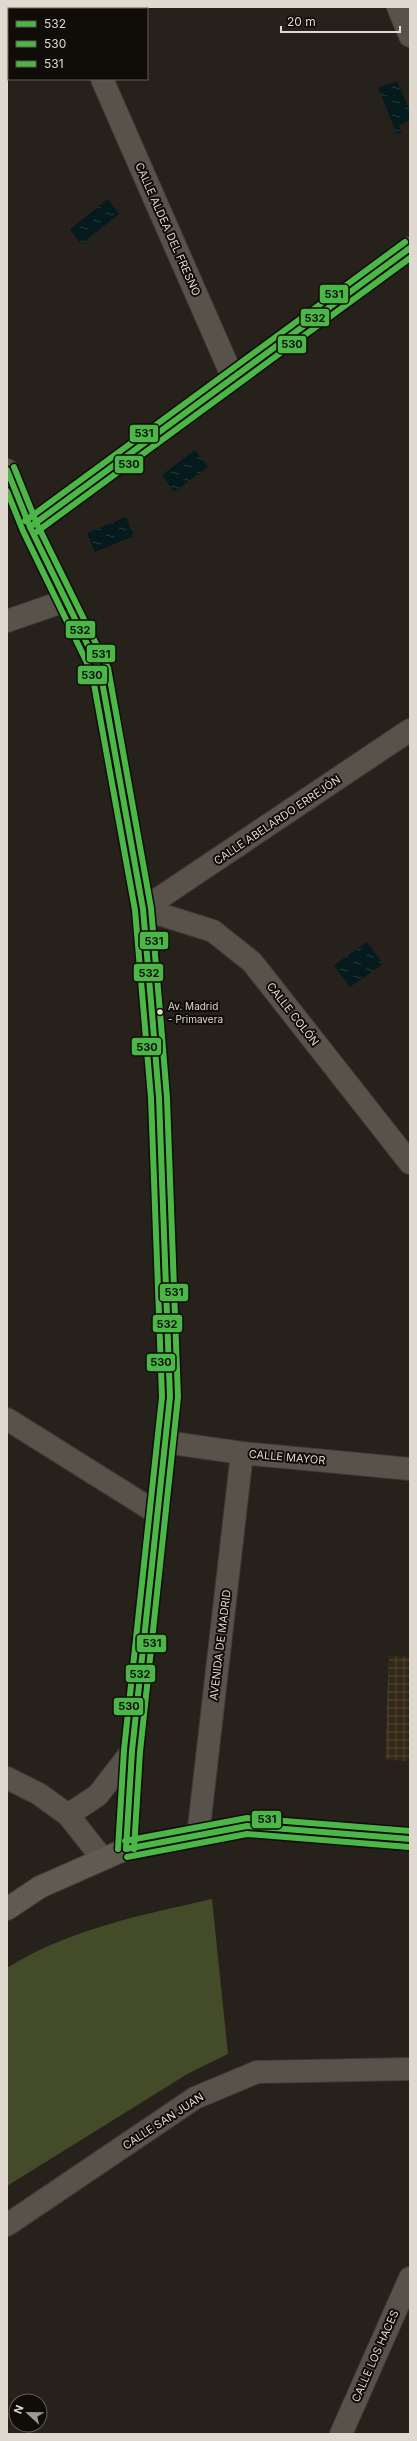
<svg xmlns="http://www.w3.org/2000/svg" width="417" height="2441" viewBox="0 0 417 2441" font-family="Inter,sans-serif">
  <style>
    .industrial { fill: url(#industrial-grid) }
    .grass { fill: #434b29 }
    .water { fill: url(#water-ripples) }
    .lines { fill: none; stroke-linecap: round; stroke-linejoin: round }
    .minor-casing { stroke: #3f3b34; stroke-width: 24 }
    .major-casing { stroke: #3f3b34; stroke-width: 24 }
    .minor { stroke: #57524a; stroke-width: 22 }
    .major { stroke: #615a50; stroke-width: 22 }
    .bus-1-casing { stroke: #100c07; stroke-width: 9 }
    .bus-2-casing { stroke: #100c07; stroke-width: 9 }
    .bus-3-casing { stroke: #100c07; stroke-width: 9 }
    .bus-1 { stroke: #4ab747; stroke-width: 6 }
    .bus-2 { stroke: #4ab747; stroke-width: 6 }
    .bus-3 { stroke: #4ab747; stroke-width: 6 }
    .bus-dot { fill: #dfd9d0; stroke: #100c07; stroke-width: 1.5 }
    .labels { text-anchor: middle; stroke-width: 4; stroke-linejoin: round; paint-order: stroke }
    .bus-label { font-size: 10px; fill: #dfd9d0; stroke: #100c07; text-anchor: start }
    .street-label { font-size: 11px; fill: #dfd9d0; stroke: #100c07 }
    .line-badge { stroke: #100c07; stroke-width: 1.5 }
    .pale-badge-label { font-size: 11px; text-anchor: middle; font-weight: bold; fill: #111 }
  </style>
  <defs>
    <pattern id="industrial-grid" width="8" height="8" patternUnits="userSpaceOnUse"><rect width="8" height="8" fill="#342816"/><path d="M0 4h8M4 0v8" fill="none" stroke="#514737"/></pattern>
    <pattern id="water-ripples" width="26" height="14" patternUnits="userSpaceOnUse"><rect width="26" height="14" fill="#041a1c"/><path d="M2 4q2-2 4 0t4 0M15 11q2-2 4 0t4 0" fill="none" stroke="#283b3c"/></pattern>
  </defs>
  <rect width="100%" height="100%" fill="#26211a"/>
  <polygon class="industrial" points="389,1656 410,1657 410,1762 385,1759"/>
  <path class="grass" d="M212 1899 228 2054 189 2073 7 2186V1968C69 1929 142 1915 212 1899Z"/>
  <g class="water">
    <polygon points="397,81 410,111 410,120 399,125 401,133 397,134 378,88"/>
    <polygon points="108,199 119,214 81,244 70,229"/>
    <polygon points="195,450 208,467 174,492 162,475"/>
    <polygon points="126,517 134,536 95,552 87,533"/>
    <polygon points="367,942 383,964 350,987 334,965"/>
  </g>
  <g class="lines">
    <g class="minor-casing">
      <g id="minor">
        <polyline points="71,7 72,9"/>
        <polyline points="398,7 410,36"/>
        <polyline points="102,79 233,378"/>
        <polyline points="7,470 30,527 100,670 143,909 152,1013 159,1098 170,1397 132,1751 126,1849"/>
        <polyline points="30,527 410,248"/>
        <polyline points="7,621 65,601"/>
        <polyline points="143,909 213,931 252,962 410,1163"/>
        <polyline points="143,909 410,730"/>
        <polyline points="7,1419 157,1513"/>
        <polyline points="165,1442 242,1453 410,1469"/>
        <polyline points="7,1778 39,1794 68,1815 102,1858"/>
        <polyline points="68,1815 98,1795 132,1751"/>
        <polyline points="198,1836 242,1453"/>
        <polyline points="7,2225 195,2098 257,2072 410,2069"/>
        <polyline points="341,2434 410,2278"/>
      </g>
    </g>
    <g class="major-casing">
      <polyline id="major" points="7,1909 40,1887 126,1849 247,1826 410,1839"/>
    </g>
    <use href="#minor" class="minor"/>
    <use href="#major" class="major"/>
    <g class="bus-1-casing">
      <g id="bus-1">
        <polyline points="7,470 30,527 100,670 143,909 152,1013 159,1098 170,1397 132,1751 126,1849"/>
        <polyline points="30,527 410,248"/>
        <polyline points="126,1849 247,1826 410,1839"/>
      </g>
    </g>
    <g class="bus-2-casing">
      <g id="bus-2">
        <polyline points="7,491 23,531 92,673 135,910 151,1098 162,1397 124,1750 118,1849"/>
        <polyline points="35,533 410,258"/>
        <polyline points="127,1857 247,1834 409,1847"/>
      </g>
    </g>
    <g class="bus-3-casing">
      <g id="bus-3">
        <polyline points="14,467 37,524 108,668 151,908 160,1012 167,1098 178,1397 140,1752 134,1849"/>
        <polyline points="25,521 405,242"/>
        <polyline points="125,1841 247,1818 410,1831"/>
      </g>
    </g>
    <use href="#bus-1" class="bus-1"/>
    <use href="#bus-2" class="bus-2"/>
    <use href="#bus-3" class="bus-3"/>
  </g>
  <circle class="bus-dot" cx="160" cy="1012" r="3.5"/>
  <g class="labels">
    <g class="bus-label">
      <text x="168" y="1010">Av. Madrid<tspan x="168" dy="13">- Primavera</tspan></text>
    </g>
    <g class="street-label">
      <text transform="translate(168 229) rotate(66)" y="4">CALLE ALDEA DEL FRESNO</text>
      <text transform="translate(277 820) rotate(-34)" y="4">CALLE ABELARDO ERREJÓN</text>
      <text transform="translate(293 1014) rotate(52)" y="4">CALLE COLÓN</text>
      <text transform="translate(287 1457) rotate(5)" y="4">CALLE MAYOR</text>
      <text transform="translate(220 1645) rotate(-83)" y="4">AVENIDA DE MADRID</text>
      <text transform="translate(163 2121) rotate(-33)" y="4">CALLE SAN JUAN</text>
      <text transform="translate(375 2356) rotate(-66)" y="4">CALLE LOS HACES</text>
    </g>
  </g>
  <g class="line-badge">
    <rect x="319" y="284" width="30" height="20" rx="4" fill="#4ab747"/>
    <rect x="300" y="308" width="30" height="19" rx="4" fill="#4ab747"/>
    <rect x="277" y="335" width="30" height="19" rx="4" fill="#4ab747"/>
    <rect x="129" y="424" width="30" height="19" rx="4" fill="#4ab747"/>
    <rect x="114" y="455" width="30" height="19" rx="4" fill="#4ab747"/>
    <rect x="65" y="620" width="31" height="19" rx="4" fill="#4ab747"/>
    <rect x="86" y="644" width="30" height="19" rx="4" fill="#4ab747"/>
    <rect x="77" y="665" width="31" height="20" rx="4" fill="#4ab747"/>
    <rect x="139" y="931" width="30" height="19" rx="4" fill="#4ab747"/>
    <rect x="133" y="963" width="31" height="19" rx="4" fill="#4ab747"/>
    <rect x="131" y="1037" width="31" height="19" rx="4" fill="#4ab747"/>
    <rect x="159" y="1283" width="30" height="19" rx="4" fill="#4ab747"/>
    <rect x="152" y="1314" width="31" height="19" rx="4" fill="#4ab747"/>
    <rect x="146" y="1353" width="30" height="19" rx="4" fill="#4ab747"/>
    <rect x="136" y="1634" width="31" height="19" rx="4" fill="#4ab747"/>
    <rect x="125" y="1664" width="31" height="19" rx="4" fill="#4ab747"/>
    <rect x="113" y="1697" width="31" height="19" rx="4" fill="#4ab747"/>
    <rect x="251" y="1810" width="31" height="19" rx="4" fill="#4ab747"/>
  </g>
  <g class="pale-badge-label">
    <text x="334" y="298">531</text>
    <text x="315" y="322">532</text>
    <text x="292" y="348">530</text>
    <text x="144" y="437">531</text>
    <text x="129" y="468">530</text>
    <text x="80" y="634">532</text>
    <text x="101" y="658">531</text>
    <text x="92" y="679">530</text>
    <text x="154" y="945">531</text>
    <text x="149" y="977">532</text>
    <text x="147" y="1051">530</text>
    <text x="174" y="1296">531</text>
    <text x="167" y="1328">532</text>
    <text x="161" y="1366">530</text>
    <text x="152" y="1647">531</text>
    <text x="140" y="1678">532</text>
    <text x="129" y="1710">530</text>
    <text x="267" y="1823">531</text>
  </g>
  <rect width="417" height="2441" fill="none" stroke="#dfd9d0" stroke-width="16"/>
  <rect x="8" y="8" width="140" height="72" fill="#100c07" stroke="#635e57"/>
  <rect x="16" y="21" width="20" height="6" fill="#4ab747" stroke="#635e57"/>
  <text x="44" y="28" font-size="12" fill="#dfd9d0">532</text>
  <rect x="16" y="41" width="20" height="6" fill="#4ab747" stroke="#635e57"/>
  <text x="44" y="48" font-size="12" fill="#dfd9d0">530</text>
  <rect x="16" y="61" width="20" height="6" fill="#4ab747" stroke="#635e57"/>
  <text x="44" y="68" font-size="12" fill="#dfd9d0">531</text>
  <g transform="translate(28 2413) rotate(292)"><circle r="19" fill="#100c07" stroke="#635e57"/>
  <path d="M0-3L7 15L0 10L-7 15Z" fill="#9e9990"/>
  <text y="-6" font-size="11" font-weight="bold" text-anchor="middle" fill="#dfd9d0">N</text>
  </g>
  <path d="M281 26v6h119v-6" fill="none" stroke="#dfd9d0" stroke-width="2"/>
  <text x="287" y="26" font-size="12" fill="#dfd9d0" stroke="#100c07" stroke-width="3" paint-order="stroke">20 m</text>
</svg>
